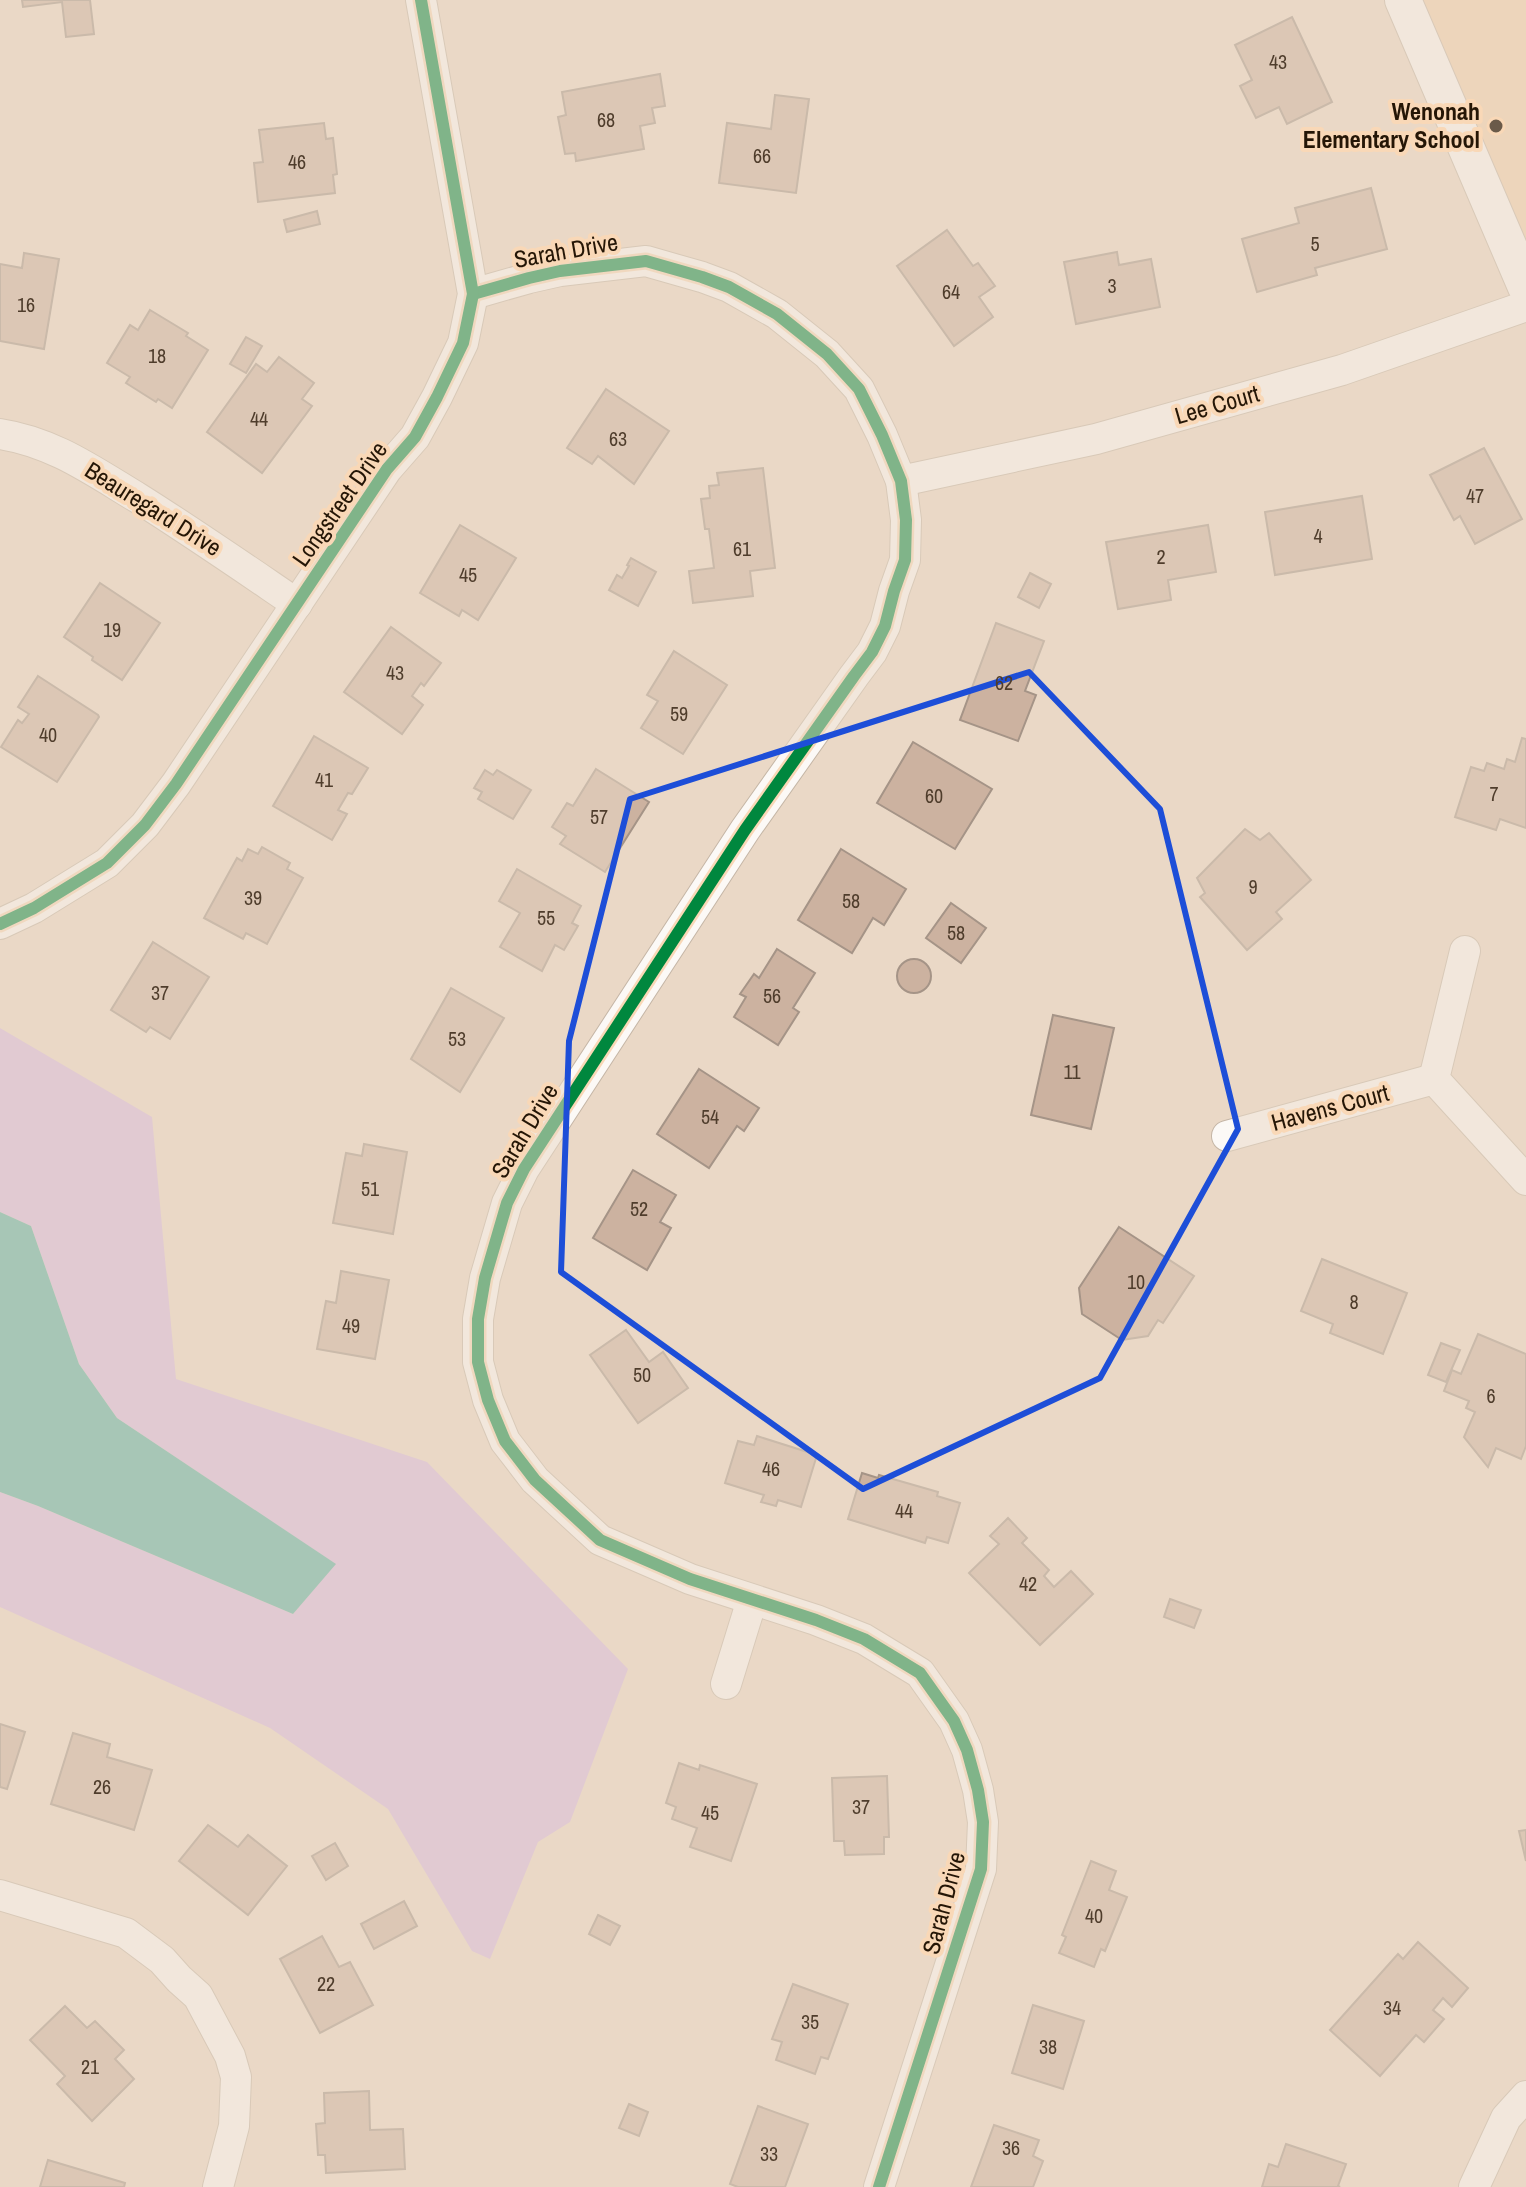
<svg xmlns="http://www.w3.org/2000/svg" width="1526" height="2187" viewBox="0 0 1526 2187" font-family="'Archivo Narrow',sans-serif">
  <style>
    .built { fill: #f1d0ad }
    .green { fill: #d8b8df }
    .water { fill: #58afa3 }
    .building { fill: #ccb2a0; stroke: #a59487; stroke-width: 2 }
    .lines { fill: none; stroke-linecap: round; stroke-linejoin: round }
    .minor-casing { stroke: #c5b6a6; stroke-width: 32 }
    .tertiary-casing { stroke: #c5b6a6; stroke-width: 38 }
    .minor { stroke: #fcf9f6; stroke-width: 30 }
    .tertiary { stroke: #fcf9f6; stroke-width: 36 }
    .cycleway-casing { stroke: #f9d8b7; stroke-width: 17 }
    .cycleway { stroke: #00873e; stroke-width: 12 }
    .marked { fill: none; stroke: #1d4ed8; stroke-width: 6; stroke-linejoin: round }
    .poi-dot { fill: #6a5a49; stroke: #f9d8b7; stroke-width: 3 }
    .labels { text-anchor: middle; stroke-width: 8; stroke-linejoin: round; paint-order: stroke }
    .number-label { font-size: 20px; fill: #4f3d2c }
    .poi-label { font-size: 24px; font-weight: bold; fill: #251606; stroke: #f9d8b7; text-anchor: end }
    .street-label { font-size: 24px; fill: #251606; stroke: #f9d8b7 }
  </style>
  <rect width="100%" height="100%" fill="#ead8c6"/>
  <polygon class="built" points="1408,0 1526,0 1526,251"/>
  <polygon class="green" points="0,1028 152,1117 176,1379 427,1462 628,1669 570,1822 538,1842 490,1959 472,1951 388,1809 270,1728 0,1607 0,1492 38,1506 293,1614 335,1564 117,1418 79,1364 31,1226 0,1212"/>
  <polygon class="water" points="0,1212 31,1226 79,1364 117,1418 336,1564 293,1614 38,1506 0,1492"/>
  <g class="building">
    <polygon points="22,0 90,0 94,34 66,37 62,2 23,7"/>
    <polygon points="1292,17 1332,102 1287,124 1279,107 1256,118 1240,86 1252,80 1235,45"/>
    <polygon points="660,74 665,106 652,108 655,123 640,126 644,149 576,161 575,153 565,154 558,117 566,115 562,92"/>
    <polygon points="775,95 809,99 796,193 719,183 727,123 771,129"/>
    <polygon points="324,123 326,139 333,138 337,174 333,175 335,193 258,202 254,163 263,162 259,130"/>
    <polygon points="1371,188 1387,249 1315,268 1317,275 1257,292 1242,239 1299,223 1295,208"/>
    <polygon points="317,211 320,224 287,232 284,220"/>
    <polygon points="947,230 973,266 978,263 995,286 979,297 993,317 954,346 897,266"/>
    <polygon points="1117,252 1119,265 1151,259 1160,307 1076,324 1064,262"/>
    <polygon points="24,253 59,259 44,349 0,341 0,264 22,268"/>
    <polygon points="150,310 188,333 186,336 208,350 172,408 158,399 156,402 126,383 130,377 107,363 130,325 138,330"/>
    <polygon points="246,337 262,346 246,373 230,364"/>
    <polygon points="279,357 314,383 302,399 312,406 262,473 207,432 256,364 267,372"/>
    <polygon points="606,389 669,431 634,484 598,456 592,464 567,448"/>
    <polygon points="1484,448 1522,519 1475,544 1460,516 1454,520 1430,475"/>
    <polygon points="763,468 775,568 750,571 753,596 693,603 689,571 714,568 709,529 705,529 701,499 710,498 709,486 719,485 717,473"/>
    <polygon points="1362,496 1372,559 1275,575 1265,512"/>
    <polygon points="460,525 516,558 478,620 462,610 459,616 420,593"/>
    <polygon points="1208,525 1216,572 1168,580 1171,600 1118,609 1106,542"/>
    <polygon points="631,558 656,572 638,606 609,590 617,575 622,578 629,566 627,565"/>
    <polygon points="1030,573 1051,584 1039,608 1018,597"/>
    <polygon points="100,583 160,623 122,680 92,660 93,657 64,637"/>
    <polygon points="996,623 1044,641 1025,691 1036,695 1018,741 960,720"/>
    <polygon points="391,627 441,663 424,686 421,683 412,696 423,705 402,734 344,692"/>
    <polygon points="674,651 727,685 683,754 641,728 658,701 647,695"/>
    <polygon points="38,676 98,715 99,717 57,782 1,747 18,720 22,723 29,714 18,707"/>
    <polygon points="314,736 368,768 352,794 348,793 338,810 347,814 332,840 273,806"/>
    <polygon points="1522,738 1526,739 1526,828 1500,819 1496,830 1455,817 1471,767 1484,771 1487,763 1504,769 1507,759 1515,762"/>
    <polygon points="913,742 992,789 955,849 877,803"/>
    <polygon points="596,769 649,802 605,872 560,844 566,836 552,827 567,803 573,806"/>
    <polygon points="485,770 493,775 497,770 531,790 513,819 478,799 482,792 474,788"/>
    <polygon points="1245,829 1260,840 1269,833 1311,880 1276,912 1282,919 1247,950 1200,897 1205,893 1197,878"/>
    <polygon points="262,847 290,863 287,869 303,878 267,944 246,933 243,939 204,918 237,858 242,861 248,849 258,854"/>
    <polygon points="841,849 906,889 884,925 873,918 852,953 798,920"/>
    <polygon points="517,869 581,906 572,923 578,926 564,950 555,945 542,971 500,947 520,913 499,901"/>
    <polygon points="951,903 986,928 961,963 926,938"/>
    <polygon points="153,942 209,977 170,1039 150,1027 146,1032 111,1010"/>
    <polygon points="777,949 815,973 793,1008 799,1012 778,1045 734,1017 746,997 740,994 754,974 759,978"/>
    <circle cx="914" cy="976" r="17"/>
    <polygon points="451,988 504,1018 460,1092 411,1059"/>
    <polygon points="1053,1015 1114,1028 1091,1129 1031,1115"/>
    <polygon points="699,1069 759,1108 744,1131 737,1126 709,1168 657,1134"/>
    <polygon points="364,1144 407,1152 393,1234 333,1223 346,1153 362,1156"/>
    <polygon points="633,1170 676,1195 660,1222 671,1228 647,1270 593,1238"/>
    <polygon points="1119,1227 1194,1276 1163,1323 1158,1320 1148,1336 1122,1340 1082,1314 1079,1288"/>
    <polygon points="1322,1259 1407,1293 1383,1354 1330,1333 1333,1324 1301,1311"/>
    <polygon points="341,1271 389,1280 375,1359 317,1349 326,1301 336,1303"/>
    <polygon points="626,1330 649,1362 663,1352 688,1388 638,1423 590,1355"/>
    <polygon points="1478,1334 1526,1354 1526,1446 1521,1459 1496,1448 1488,1467 1464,1437 1475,1412 1466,1408 1469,1401 1444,1391 1452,1370 1461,1374"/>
    <polygon points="1441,1343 1460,1350 1446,1382 1428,1375"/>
    <polygon points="757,1436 817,1455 801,1507 778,1500 776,1506 761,1502 764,1495 725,1483 738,1441 754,1445"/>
    <polygon points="862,1473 878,1478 879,1475 938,1492 937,1496 960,1503 948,1543 927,1537 925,1543 848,1519"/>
    <polygon points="1008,1518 1027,1538 1022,1543 1049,1570 1044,1576 1054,1587 1071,1571 1093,1594 1040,1645 969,1573 999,1544 990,1536"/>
    <polygon points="1170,1599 1201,1610 1194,1628 1164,1617"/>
    <polygon points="0,1724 25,1732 7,1789 0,1787"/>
    <polygon points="73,1733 110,1744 107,1757 152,1770 134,1830 51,1804"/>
    <polygon points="679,1763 699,1770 700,1765 757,1784 731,1861 690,1847 697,1828 672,1819 676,1807 666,1803"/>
    <polygon points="887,1776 889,1837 884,1837 884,1854 845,1855 844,1841 834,1841 832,1778"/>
    <polygon points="208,1825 238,1847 248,1835 287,1866 248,1915 179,1861"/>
    <polygon points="1526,1830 1526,1861 1519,1831"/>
    <polygon points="335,1843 348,1866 326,1880 312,1856"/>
    <polygon points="1091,1861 1116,1871 1109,1890 1127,1897 1105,1951 1101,1949 1094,1967 1059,1953 1066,1937 1062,1935"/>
    <polygon points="404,1901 417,1926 374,1949 361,1924"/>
    <polygon points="598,1915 620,1926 610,1945 589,1934"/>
    <polygon points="322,1936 339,1967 350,1962 373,2005 320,2033 280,1959"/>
    <polygon points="1418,1942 1468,1988 1452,2007 1443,1998 1433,2010 1444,2019 1424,2042 1416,2035 1380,2076 1330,2030 1398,1954 1403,1959"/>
    <polygon points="793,1984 848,2004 828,2059 821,2057 815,2074 776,2060 782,2042 772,2039"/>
    <polygon points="1033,2005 1084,2021 1063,2089 1012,2073"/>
    <polygon points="65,2006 87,2028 95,2021 124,2050 115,2059 134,2079 92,2121 57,2084 65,2076 30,2040"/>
    <polygon points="369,2091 370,2130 403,2129 405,2169 326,2173 325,2155 318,2155 316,2124 325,2123 324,2093"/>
    <polygon points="629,2104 648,2112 639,2136 619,2128"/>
    <polygon points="758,2106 808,2124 785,2187 738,2187 730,2184"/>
    <polygon points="994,2125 1039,2140 1033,2156 1043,2161 1033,2187 971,2187"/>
    <polygon points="1286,2144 1346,2164 1338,2186 1340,2187 1262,2187 1269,2164 1278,2167"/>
    <polygon points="48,2160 125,2183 124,2187 40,2187"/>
  </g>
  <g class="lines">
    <g class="minor-casing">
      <g id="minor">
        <polyline points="473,294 529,278 560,271 646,261 702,277 729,287 777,314 827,354 859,389 882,435 901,481 906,520 905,560 894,591 885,626 872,652 854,676 745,830 524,1169 507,1203 485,1278 478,1319 478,1362 488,1400 505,1441 535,1480 600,1540 690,1579 816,1620 864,1639 920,1673 954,1721 967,1750 978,1790 983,1822 981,1869 879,2187"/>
        <path d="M0 434C53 442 93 471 138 498 192 532 244 568 297 604"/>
        <polyline points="901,481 1096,439 1342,370 1526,306"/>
        <polyline points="0,924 34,908 107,863 145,825 176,784 387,469 415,437 437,397 463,343 473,294 421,0"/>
        <polyline points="1465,951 1434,1079 1526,1180"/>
        <polyline points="1227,1136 1434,1079"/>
        <polyline points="726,1684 752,1600"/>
        <polyline points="0,1895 126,1933 162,1960 179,1979 198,1996 230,2056 236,2077 234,2126 218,2187"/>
        <polyline points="1474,2187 1506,2118 1526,2096"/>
      </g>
    </g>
    <g class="tertiary-casing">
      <polyline id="tertiary" points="1403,0 1526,287"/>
    </g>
    <use href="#minor" class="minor"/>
    <use href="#tertiary" class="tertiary"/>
    <g class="cycleway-casing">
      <g id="cycleway">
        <polyline points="473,294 529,278 560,271 646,261 702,277 729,287 777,314 827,354 859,389 882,435 901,481 906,520 905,560 894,591 885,626 872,652 854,676 745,830 524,1169 507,1203 485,1278 478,1319 478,1362 488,1400 505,1441 535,1480 600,1540 690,1579 816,1620 864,1639 920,1673 954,1721 967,1750 978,1790 983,1822 981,1869 879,2187"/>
        <polyline points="0,924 34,908 107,863 145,825 176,784 387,469 415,437 437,397 463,343 473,294 421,0"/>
      </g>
    </g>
    <use href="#cycleway" class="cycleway"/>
  </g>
  <path d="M0 0H1526V2187H0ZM1029 672 1160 809 1238 1129 1100 1378 863 1489 561 1272 569 1041 630 799Z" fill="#ead8c6" fill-opacity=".55" fill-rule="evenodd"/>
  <path class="marked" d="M1029 672 1160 809 1238 1129 1100 1378 863 1489 561 1272 569 1041 630 799Z"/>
  <circle class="poi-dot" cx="1496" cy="126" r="8"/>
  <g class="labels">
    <g class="number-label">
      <text x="1278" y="69">43</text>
      <text x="606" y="127">68</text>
      <text x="762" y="163">66</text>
      <text x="297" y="169">46</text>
      <text x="1315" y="251">5</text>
      <text x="1112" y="293">3</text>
      <text x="951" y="299">64</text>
      <text x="26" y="312">16</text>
      <text x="157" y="363">18</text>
      <text x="259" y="426">44</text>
      <text x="618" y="446">63</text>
      <text x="1475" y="503">47</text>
      <text x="1318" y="543">4</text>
      <text x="742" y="556">61</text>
      <text x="1161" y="564">2</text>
      <text x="468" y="582">45</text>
      <text x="112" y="637">19</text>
      <text x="395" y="680">43</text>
      <text x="1004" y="690">62</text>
      <text x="679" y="721">59</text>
      <text x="48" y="742">40</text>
      <text x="324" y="787">41</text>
      <text x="1494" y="801">7</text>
      <text x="934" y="803">60</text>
      <text x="599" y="824">57</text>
      <text x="1253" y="894">9</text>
      <text x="253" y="905">39</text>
      <text x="851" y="908">58</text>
      <text x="546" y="925">55</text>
      <text x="956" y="940">58</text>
      <text x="160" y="1000">37</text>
      <text x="772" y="1003">56</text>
      <text x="457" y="1046">53</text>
      <text x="1072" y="1079">11</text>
      <text x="710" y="1124">54</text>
      <text x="370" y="1196">51</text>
      <text x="639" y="1216">52</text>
      <text x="1136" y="1289">10</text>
      <text x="1354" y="1309">8</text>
      <text x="351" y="1333">49</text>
      <text x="642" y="1382">50</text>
      <text x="1491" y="1403">6</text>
      <text x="771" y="1476">46</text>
      <text x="904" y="1518">44</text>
      <text x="1028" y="1591">42</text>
      <text x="102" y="1794">26</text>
      <text x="861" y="1814">37</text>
      <text x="710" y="1820">45</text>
      <text x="1094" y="1923">40</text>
      <text x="326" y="1991">22</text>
      <text x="1392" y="2015">34</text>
      <text x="810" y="2029">35</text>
      <text x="1048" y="2054">38</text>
      <text x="90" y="2074">21</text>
      <text x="1011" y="2155">36</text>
      <text x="769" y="2161">33</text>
    </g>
    <g class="poi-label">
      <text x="1480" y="120">Wenonah<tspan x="1480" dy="28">Elementary School</tspan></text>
    </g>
    <g class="street-label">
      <text transform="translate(566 251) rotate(-10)" y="8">Sarah Drive</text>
      <text transform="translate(1217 405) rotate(-16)" y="8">Lee Court</text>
      <text transform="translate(340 504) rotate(-55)" y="8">Longstreet Drive</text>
      <text transform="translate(153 509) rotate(32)" y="8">Beauregard Drive</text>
      <text transform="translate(1330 1108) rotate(-15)" y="8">Havens Court</text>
      <text transform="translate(525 1131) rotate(-59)" y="8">Sarah Drive</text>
      <text transform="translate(944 1903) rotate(-75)" y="8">Sarah Drive</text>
    </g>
  </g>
</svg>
